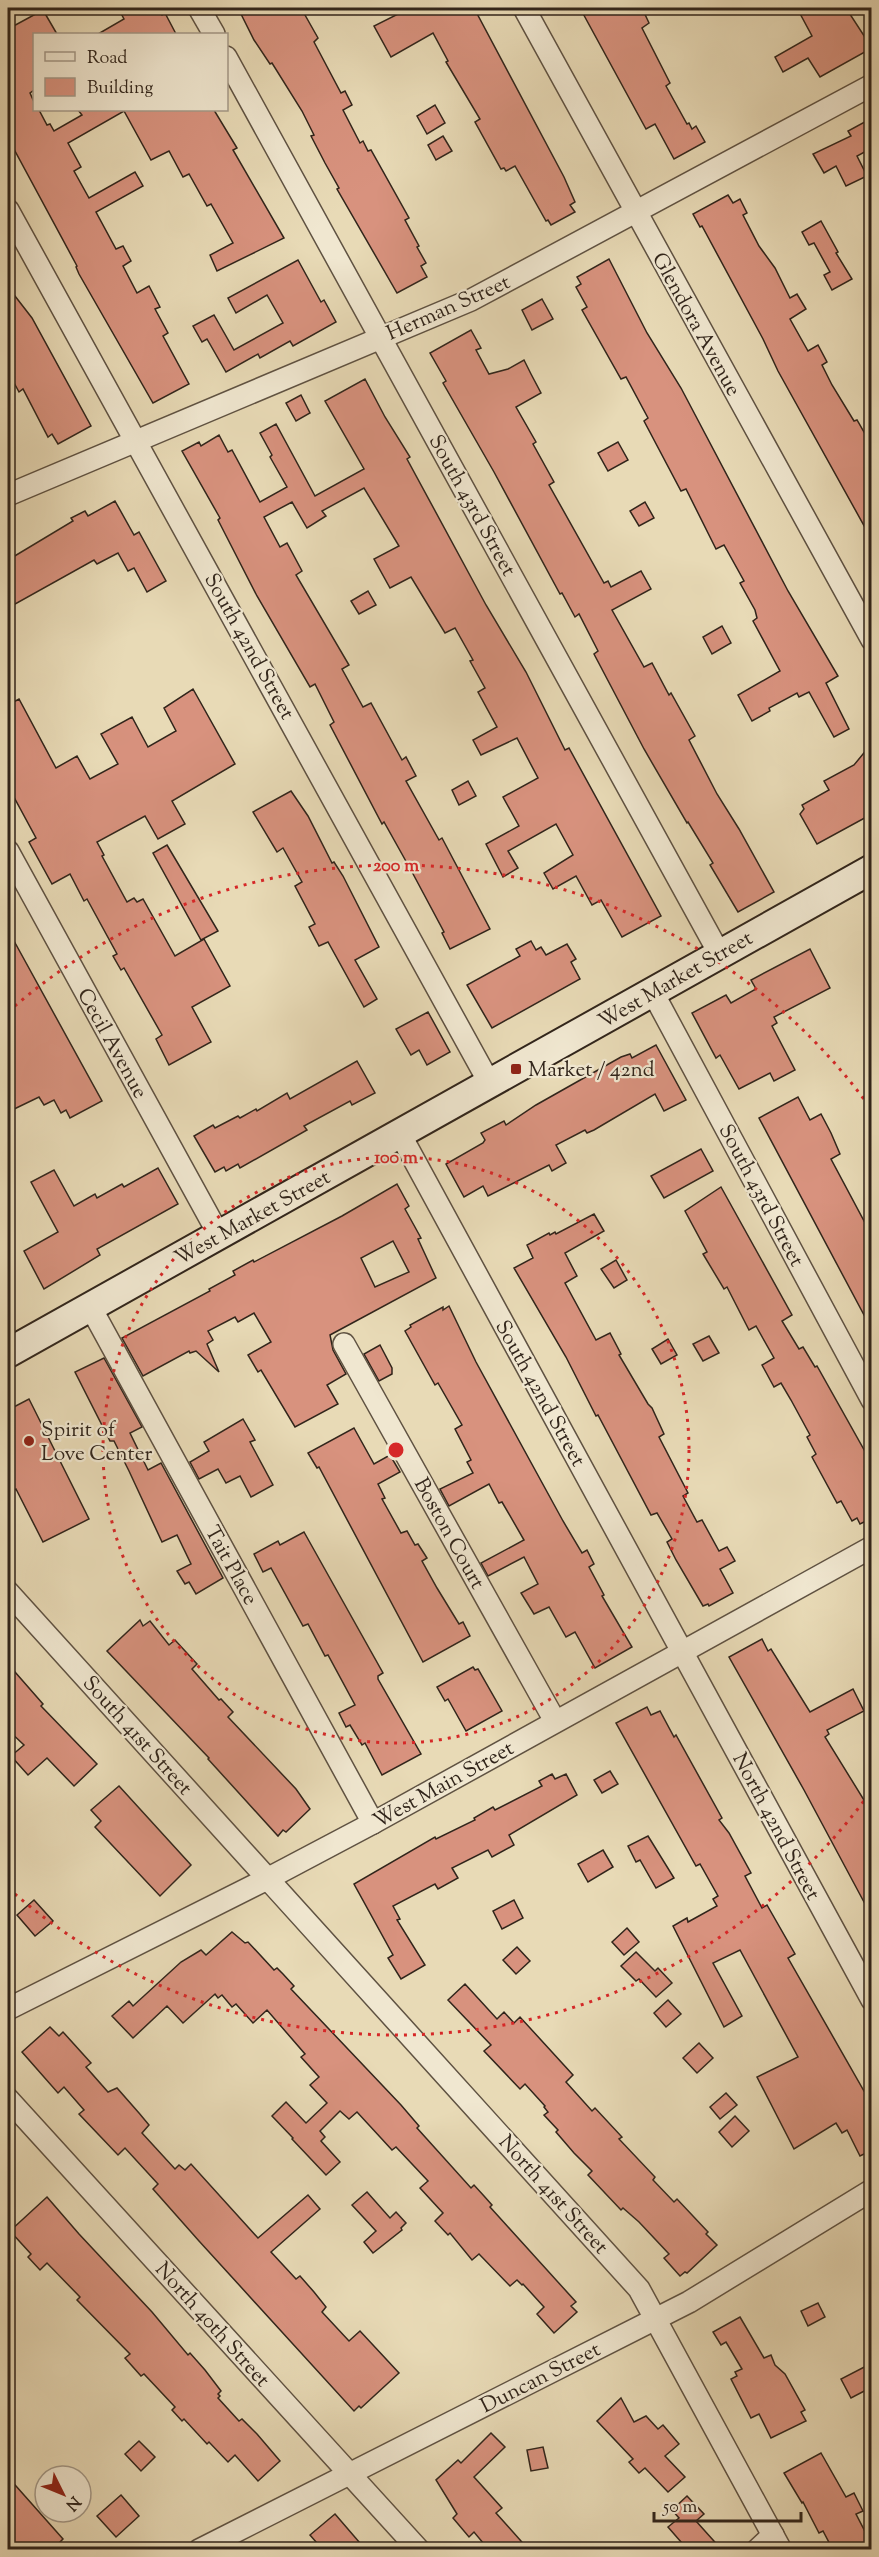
<svg xmlns="http://www.w3.org/2000/svg" width="879" height="2557" viewBox="0 0 879 2557" font-family="'Sorts Mill Goudy',serif">
  <style>
    .building { fill: #d8927e; stroke: #31251b; stroke-width: 1.5; fill-rule: evenodd }
    .lines { fill: none; stroke-linecap: round; stroke-linejoin: round }
    .street-casing { stroke: #5f5242; stroke-width: 24 }
    .secondary-casing { stroke: #31251b; stroke-width: 32 }
    .street { stroke: #f0e7d0; stroke-width: 21 }
    .secondary { stroke: #f0e7d0; stroke-width: 28 }
    .ring { fill: none; stroke: #d62828; stroke-width: 3; stroke-dasharray: 3 6 }
    .poi-dot { fill: #8f2418; stroke: #f0e7d0; stroke-width: 2 }
    .labels { text-anchor: middle; stroke-width: 4.5; stroke-linejoin: round; paint-order: stroke }
    .street-label { font-size: 21px; fill: #31251b; stroke: #f0e7d0 }
    .poi-label { font-size: 21px; fill: #31251b; stroke: #f0e7d0; text-anchor: start }
    .centre { fill: #d62828; stroke: #f0e7d0; stroke-width: 3 }
    .ring-label { font-size: 18px; text-anchor: middle; font-weight: bold; fill: #d62828; stroke: #f0e7d0; stroke-width: 4.5; stroke-linejoin: round; paint-order: stroke }
  </style>
  <rect width="100%" height="100%" fill="#e8dab6"/>
  <filter id="stains"><feTurbulence type="fractalNoise" baseFrequency=".00333" numOctaves="4"/><feColorMatrix values="0 0 0 0 .2 0 0 0 0 .09 0 0 0 0 .02 0 0 0 .5 -.17"/></filter>
  <radialGradient id="worn" r=".72"><stop offset=".6" stop-color="#630" stop-opacity="0"/><stop offset="1" stop-color="#630" stop-opacity=".3"/></radialGradient>
  <g class="building">
    <polygon points="118,8 158,8 162,15 165,13 176,34 98,34 124,19"/>
    <polygon points="238,8 301,8 318,38 314,42 341,93 345,91 352,105 343,110 360,143 363,141 368,151 371,150 409,218 405,220 419,246 417,247 426,263 421,266 427,277 397,293 337,189 339,188 325,163 311,136 314,135 302,111 272,63 270,64 254,40"/>
    <polygon points="410,8 474,8 564,177 575,202 570,205 575,212 551,225 548,220 546,221 515,166 506,171 504,168 501,169 475,122 480,119 446,62 448,61 433,33 391,57 374,26"/>
    <polygon points="580,8 642,8 649,23 642,28 670,83 666,86 687,124 689,123 692,129 696,126 705,142 674,159 655,124 646,129"/>
    <polygon points="797,8 846,8 872,48 820,77 808,58 783,72 775,57 812,36"/>
    <polygon points="43,10 57,34 34,34 34,90 30,93 34,102 34,110 39,110 47,125 50,124 54,131 82,115 78,110 214,110 237,148 233,150 284,238 217,271 210,255 233,243 211,204 207,206 189,174 183,177 169,151 151,160 124,111 68,143 81,167 74,171 89,198 135,172 143,186 96,212 116,249 123,246 131,261 123,266 137,293 149,286 160,307 155,309 168,333 163,336 189,384 153,403 79,274 76,267 77,266 8,138 8,29"/>
    <polygon points="435,105 445,123 427,134 417,116"/>
    <polygon points="872,118 872,148 857,156 867,176 846,186 836,166 824,173 813,154 851,136 848,131"/>
    <polygon points="443,136 452,151 436,160 428,145"/>
    <polygon points="728,195 733,203 740,199 747,213 743,215 759,246 775,268 790,298 797,294 806,309 790,319 808,351 818,345 827,362 822,365 832,385 854,421 857,420 872,446 872,540 778,371 763,339 702,226 700,227 693,214"/>
    <polygon points="821,221 838,252 836,253 852,279 832,290 824,275 830,272 814,243 809,245 802,232"/>
    <polygon points="609,259 647,333 681,388 788,591 838,676 826,683 849,729 834,737 809,692 799,697 797,693 769,708 770,711 752,721 738,695 780,671 753,621 757,618 755,610 740,583 744,581 724,545 716,549 686,489 681,491 644,421 648,418 626,377 621,379 582,310 587,307 576,287 581,284 577,277"/>
    <polygon points="298,260 321,302 324,300 336,322 293,346 290,341 260,358 258,354 226,372 207,339 202,342 193,326 214,315 234,350 283,323 267,295 236,313 228,298"/>
    <polygon points="8,287 32,318 91,426 58,444 52,434 48,437 23,389 19,392 13,381 8,384"/>
    <polygon points="542,299 553,319 532,330 522,310"/>
    <polygon points="471,330 481,348 476,350 489,374 508,369 524,360 531,374 541,393 516,407 536,442 533,444 554,482 549,485 604,583 608,581 611,587 641,571 651,589 612,610 644,667 652,663 669,695 671,693 695,736 689,740 717,794 739,829 774,892 738,912 710,865 713,863 688,822 687,823 644,749 594,654 598,651 579,614 575,617 562,593 560,594 494,472 443,383 446,381 430,353"/>
    <polygon points="365,379 385,417 410,457 407,459 486,605 526,672 565,750 569,748 661,916 622,937 601,900 592,905 576,876 553,889 544,873 573,855 556,824 508,851 518,868 503,877 486,844 519,826 503,797 538,778 517,738 481,755 473,740 497,727 478,692 485,688 470,661 473,660 455,628 445,633 411,577 390,588 374,559 399,546 364,488 322,511 326,516 307,528 292,502 264,517 280,547 287,543 302,571 296,575 349,665 342,669 363,707 371,703 402,760 406,757 416,776 406,781 439,840 442,838 490,929 450,949 442,933 444,932 412,872 384,822 382,824 330,725 334,722 315,684 310,687 257,596 218,520 220,518 182,451 199,442 201,446 219,435 228,452 232,450 260,502 287,487 270,457 272,455 260,433 276,424 315,496 364,469 325,401"/>
    <polygon points="301,395 310,413 296,421 286,403"/>
    <polygon points="618,442 628,460 608,471 598,453"/>
    <polygon points="115,501 134,535 139,532 166,581 147,592 134,568 128,571 118,553 97,564 94,560 8,608 8,560 73,521 71,518 85,511 88,516"/>
    <polygon points="645,502 654,518 639,526 630,511"/>
    <polygon points="368,591 376,605 359,614 351,601"/>
    <polygon points="722,626 731,643 712,654 703,637"/>
    <polygon points="193,689 235,764 172,801 185,824 158,839 145,816 97,842 104,855 102,856 127,902 134,898 137,902 143,899 175,956 204,939 230,986 192,1007 211,1042 169,1065 156,1039 162,1035 124,968 121,970 113,956 117,954 87,899 84,901 70,874 52,884 29,842 36,838 8,786 8,705 19,699 56,768 77,756 90,779 118,764 101,734 132,717 148,747 176,731 164,708"/>
    <polygon points="872,743 872,814 817,844 800,814 804,809 802,805 829,790 824,781 854,765"/>
    <polygon points="468,781 476,796 459,805 452,790"/>
    <polygon points="291,791 308,816 332,863 334,862 343,876 379,947 355,960 377,999 364,1007 328,942 319,946 309,927 315,924 295,886 302,882 283,848 277,852 253,812"/>
    <polygon points="167,845 218,931 201,940 153,853"/>
    <polygon points="8,930 102,1101 70,1118 66,1110 61,1113 54,1100 44,1105 39,1097 8,1112"/>
    <polygon points="531,941 536,950 541,947 546,955 567,944 576,959 571,962 580,979 492,1028 467,985 520,956 516,949"/>
    <polygon points="810,949 830,988 774,1017 777,1023 772,1026 795,1070 774,1081 770,1073 739,1089 720,1055 716,1058 692,1013 726,995 731,1003 756,989 751,980"/>
    <polygon points="428,1012 450,1052 427,1065 419,1050 411,1055 396,1029"/>
    <polygon points="656,1045 686,1100 664,1111 655,1094 594,1130 587,1133 585,1130 556,1145 566,1163 552,1171 549,1165 488,1196 483,1186 464,1197 446,1164 483,1143 485,1140 481,1133 504,1121 506,1125 536,1105 621,1057 630,1054 632,1058"/>
    <polygon points="357,1061 375,1093 352,1105 350,1101 304,1126 307,1130 240,1168 238,1164 226,1171 224,1167 215,1172 194,1136 213,1125 215,1128 238,1116 240,1118 256,1109 257,1111 287,1093 290,1099"/>
    <polygon points="798,1097 810,1120 821,1114 831,1133 840,1154 831,1159 872,1236 872,1330 759,1118"/>
    <polygon points="701,1149 713,1171 664,1198 651,1176"/>
    <polygon points="158,1168 178,1204 97,1249 100,1255 44,1289 24,1251 58,1232 31,1182 54,1170 74,1206 95,1194 97,1198 122,1184 124,1187"/>
    <path d="M397 1184 409 1206 405 1209 421 1238 418 1239 436 1278 330 1335 333 1350 346 1374 327 1385 338 1404 295 1427 261 1370 258 1372 248 1355 271 1342 254 1313 238 1322 235 1317 208 1331 213 1340 207 1344 219 1372 196 1351 190 1353 189 1351 143 1376 122 1338 210 1291 209 1289 235 1275 233 1271 253 1260 254 1262 342 1216ZM393 1241 409 1272 375 1287 361 1258Z"/>
    <polygon points="721,1187 792,1315 782,1321 799,1349 803,1347 815,1367 817,1366 872,1464 872,1518 860,1524 857,1518 852,1521 841,1501 837,1503 812,1457 816,1454 807,1437 810,1435 791,1400 781,1383 774,1387 762,1365 774,1358 756,1326 749,1330 727,1287 724,1289 703,1254 707,1252 685,1211"/>
    <polygon points="594,1214 604,1231 565,1253 577,1276 565,1283 596,1340 610,1333 621,1354 619,1355 648,1404 652,1408 664,1434 659,1437 688,1493 683,1496 697,1522 702,1520 719,1551 727,1547 735,1561 720,1569 733,1593 709,1606 708,1604 703,1606 676,1560 667,1542 672,1539 657,1513 651,1515 598,1415 596,1416 566,1357 514,1268 533,1258 527,1245 549,1233 550,1235 555,1232 556,1234"/>
    <polygon points="616,1260 627,1280 614,1288 601,1269"/>
    <polygon points="449,1306 476,1362 563,1521 582,1553 587,1550 594,1564 589,1567 604,1595 602,1596 632,1647 595,1668 575,1632 566,1637 549,1607 534,1614 521,1593 538,1584 524,1557 488,1576 481,1563 524,1540 502,1502 499,1503 489,1484 449,1506 440,1489 473,1473 467,1462 471,1460 455,1429 462,1425 438,1383 435,1385 405,1331 411,1327 410,1325 443,1307 443,1310"/>
    <polygon points="709,1336 719,1353 703,1361 693,1344"/>
    <polygon points="668,1339 677,1355 661,1364 652,1349"/>
    <polygon points="380,1345 392,1368 392,1374 379,1381 364,1354"/>
    <polygon points="104,1358 142,1427 130,1433 148,1470 161,1463 223,1578 196,1594 189,1582 185,1584 177,1571 191,1564 177,1535 162,1542 129,1471 114,1441 110,1441 75,1372"/>
    <polygon points="29,1399 89,1519 43,1542 16,1489 8,1494 8,1410"/>
    <polygon points="243,1419 255,1440 250,1442 273,1485 251,1497 240,1476 226,1483 218,1469 199,1479 190,1462 209,1451 204,1442"/>
    <polygon points="354,1428 374,1464 390,1455 400,1472 378,1484 385,1498 382,1499 401,1533 407,1531 415,1545 418,1544 427,1558 422,1561 437,1588 459,1624 463,1622 470,1636 423,1662 319,1467 317,1468 308,1453"/>
    <polygon points="304,1532 383,1673 378,1676 378,1679 421,1754 382,1775 365,1743 362,1745 350,1725 346,1727 339,1713 355,1705 328,1655 325,1656 308,1624 303,1626 271,1568 263,1572 254,1554 278,1541 280,1545"/>
    <polygon points="140,1620 143,1626 150,1621 169,1645 175,1640 197,1664 192,1669 219,1700 221,1699 233,1712 228,1717 296,1789 310,1809 286,1832 283,1830 278,1836 208,1759 209,1758 107,1651"/>
    <polygon points="762,1639 768,1651 771,1649 810,1712 853,1689 864,1711 827,1730 829,1734 825,1737 872,1813 872,1917 804,1790 729,1657"/>
    <polygon points="8,1664 43,1704 41,1706 97,1764 74,1786 47,1758 28,1775 11,1756 24,1745 8,1730"/>
    <polygon points="473,1667 475,1670 478,1669 502,1711 466,1731 448,1699 445,1701 437,1687"/>
    <polygon points="647,1707 651,1715 660,1711 674,1737 676,1735 722,1818 719,1820 729,1833 751,1873 745,1876 762,1908 767,1905 795,1954 788,1958 864,2091 872,2087 872,2150 860,2156 847,2130 842,2133 836,2123 794,2149 757,2077 798,2057 740,1950 713,1963 742,2016 724,2027 673,1926 687,1918 688,1922 717,1906 713,1899 718,1896 700,1864 696,1866 616,1723"/>
    <polygon points="610,1771 618,1784 602,1793 594,1780"/>
    <polygon points="552,1774 555,1779 566,1774 577,1795 509,1835 514,1845 492,1857 488,1850 452,1868 458,1878 438,1889 435,1884 393,1906 400,1919 397,1920 425,1965 401,1979 388,1958 393,1955 354,1884 435,1837 436,1839 475,1820 474,1818 493,1807 495,1810 542,1786 539,1781"/>
    <polygon points="119,1786 191,1865 160,1896 95,1827 101,1821 91,1810"/>
    <polygon points="648,1836 674,1878 656,1888 640,1860 636,1862 628,1846"/>
    <polygon points="603,1850 613,1867 588,1882 578,1864"/>
    <polygon points="34,1900 53,1921 35,1936 17,1915"/>
    <polygon points="514,1900 523,1918 502,1929 493,1911"/>
    <polygon points="627,1928 639,1942 624,1955 612,1942"/>
    <polygon points="232,1932 245,1943 248,1942 274,1970 277,1968 283,1974 294,1986 291,1989 401,2105 419,2126 417,2128 471,2188 474,2185 484,2196 492,2205 490,2207 576,2302 571,2306 577,2312 554,2333 537,2314 544,2307 523,2284 522,2285 517,2280 510,2286 479,2254 472,2260 450,2233 448,2235 435,2221 443,2213 420,2188 428,2181 396,2147 392,2150 357,2112 349,2119 340,2111 320,2131 325,2137 321,2141 340,2162 326,2175 292,2139 293,2138 272,2116 286,2102 306,2123 327,2103 310,2085 319,2077 301,2057 305,2054 267,2010 253,2023 236,2004 232,2007 222,1995 218,1998 215,1994 183,2023 167,2006 133,2038 112,2016 129,2001 133,2006 181,1962 201,1950 206,1955"/>
    <polygon points="517,1947 530,1961 516,1974 503,1960"/>
    <polygon points="636,1952 655,1971 658,1968 672,1983 656,1997 639,1979 636,1981 621,1966"/>
    <polygon points="465,1984 497,2019 504,2012 514,2023 520,2017 573,2075 566,2082 592,2111 595,2108 622,2137 619,2139 655,2177 653,2180 674,2202 677,2199 708,2232 706,2234 717,2245 687,2273 685,2272 680,2276 664,2258 669,2254 639,2222 623,2208 621,2210 588,2175 592,2171 574,2153 556,2132 558,2130 544,2115 548,2112 544,2107 545,2106 525,2084 520,2089 484,2051 491,2045 448,2000"/>
    <polygon points="668,2000 681,2014 666,2027 654,2013"/>
    <polygon points="50,2027 59,2036 63,2032 91,2063 86,2067 108,2092 117,2088 139,2113 149,2125 142,2133 175,2169 179,2165 185,2170 191,2164 258,2238 308,2195 320,2209 271,2252 296,2279 300,2276 314,2292 326,2307 322,2312 349,2341 360,2331 399,2373 361,2408 359,2406 354,2411 199,2241 153,2189 158,2184 125,2148 118,2155 79,2114 84,2110 64,2087 58,2093 22,2052"/>
    <polygon points="699,2043 713,2058 697,2073 683,2058"/>
    <polygon points="726,2093 737,2105 720,2119 710,2107"/>
    <polygon points="735,2116 749,2131 732,2147 719,2132"/>
    <polygon points="367,2192 390,2218 396,2212 406,2223 401,2228 402,2230 373,2253 364,2242 376,2231 352,2205"/>
    <polygon points="47,2197 79,2234 152,2312 188,2355 190,2353 205,2370 221,2391 218,2394 220,2396 218,2398 239,2421 242,2419 257,2434 280,2461 258,2481 235,2455 228,2462 209,2442 207,2444 184,2419 182,2421 172,2410 175,2407 144,2374 141,2376 125,2358 130,2354 77,2300 80,2297 47,2263 40,2270 28,2257 31,2254 10,2231"/>
    <polygon points="818,2303 825,2317 808,2326 801,2311"/>
    <polygon points="740,2317 764,2358 771,2355 775,2365 785,2374 805,2410 801,2412 806,2421 771,2438 759,2414 751,2418 731,2379 737,2376 735,2372 742,2369 726,2342 721,2345 713,2332"/>
    <polygon points="872,2363 872,2387 851,2398 841,2379"/>
    <polygon points="621,2398 634,2422 646,2416 658,2429 663,2425 679,2444 665,2456 685,2477 668,2492 645,2468 639,2473 629,2462 633,2459 597,2421"/>
    <polygon points="491,2433 505,2447 474,2477 502,2508 496,2513 529,2550 489,2550 474,2532 469,2537 453,2518 457,2514 436,2480 458,2460 461,2463"/>
    <polygon points="139,2441 155,2457 141,2471 125,2454"/>
    <polygon points="543,2447 548,2468 531,2471 527,2450"/>
    <polygon points="821,2453 846,2497 854,2493 863,2511 856,2514 872,2545 872,2550 833,2550 823,2531 819,2533 803,2502 802,2503 784,2473"/>
    <polygon points="8,2477 63,2539 52,2550 8,2550"/>
    <polygon points="121,2495 139,2516 116,2537 97,2516"/>
    <polygon points="687,2496 704,2514 696,2521 722,2550 688,2550 668,2527 679,2518 672,2510"/>
    <polygon points="335,2514 341,2521 366,2550 323,2550 310,2535"/>
  </g>
  <g class="lines">
    <g class="street-casing">
      <g id="street">
        <polyline points="199,8 214,34"/>
        <polyline points="524,8 872,640"/>
        <polyline points="226,57 719,953"/>
        <polyline points="8,210 490,1084"/>
        <polyline points="8,495 471,300 872,85"/>
        <polyline points="8,851 219,1235"/>
        <polyline points="652,991 872,1400"/>
        <polyline points="400,1134 872,2000"/>
        <polyline points="91,1308 373,1823"/>
        <polyline points="344,1344 555,1721"/>
        <polyline points="8,1592 639,2289 781,2550"/>
        <polyline points="8,2009 269,1878 373,1823 872,1547"/>
        <polyline points="8,2099 419,2550"/>
        <polyline points="199,2550 689,2302 872,2190"/>
        <polyline points="757,2550 773,2535"/>
      </g>
    </g>
    <g class="secondary-casing">
      <polyline id="secondary" points="8,1353 872,869"/>
    </g>
    <use href="#street" class="street"/>
    <use href="#secondary" class="secondary"/>
  </g>
  <g class="ring">
    <circle cx="396" cy="1450" r="293"/>
    <path d="M869 1794A585 585 0 0 1 8 1888M8 1012A585 585 0 0 1 869 1106"/>
  </g>
  <g class="poi-dot">
    <rect x="510" y="1063" width="12" height="12" rx="3"/>
    <circle cx="29" cy="1441" r="6"/>
  </g>
  <g class="labels">
    <g class="street-label">
      <text transform="translate(448 307) rotate(-24)" y="7">Herman Street</text>
      <text transform="translate(697 324) rotate(61)" y="7">Glendora Avenue</text>
      <text transform="translate(473 505) rotate(61)" y="7">South 43rd Street</text>
      <text transform="translate(250 646) rotate(61)" y="7">South 42nd Street</text>
      <text transform="translate(675 979) rotate(-30)" y="7">West Market Street</text>
      <text transform="translate(113 1043) rotate(61)" y="7">Cecil Avenue</text>
      <text transform="translate(762 1195) rotate(62)" y="7">South 43rd Street</text>
      <text transform="translate(252 1217) rotate(-29)" y="7">West Market Street</text>
      <text transform="translate(541 1393) rotate(61)" y="7">South 42nd Street</text>
      <text transform="translate(450 1533) rotate(61)" y="7">Boston Court</text>
      <text transform="translate(232 1565) rotate(61)" y="7">Tait Place</text>
      <text transform="translate(138 1735) rotate(48)" y="7">South 41st Street</text>
      <text transform="translate(443 1784) rotate(-29)" y="7">West Main Street</text>
      <text transform="translate(777 1826) rotate(62)" y="7">North 42nd Street</text>
      <text transform="translate(554 2194) rotate(48)" y="7">North 41st Street</text>
      <text transform="translate(213 2324) rotate(48)" y="7">North 40th Street</text>
      <text transform="translate(540 2377) rotate(-27)" y="7">Duncan Street</text>
    </g>
    <g class="poi-label">
      <text x="528" y="1076">Market / 42nd</text>
      <text x="41" y="1436">Spirit of<tspan x="41" dy="24">Love Center</tspan></text>
    </g>
  </g>
  <circle cx="396" cy="1450" r="9" class="centre"/>
  <g class="ring-label">
    <text x="396" y="871">200 m</text>
    <text x="396" y="1163">100 m</text>
  </g>
  <rect width="879" height="2557" fill="none" stroke="#e8dab6" stroke-width="30"/>
  <rect x="9" y="9" width="861" height="2539" fill="none" stroke="#31251b" stroke-width="3"/>
  <rect x="15" y="15" width="849" height="2527" fill="none" stroke="#31251b" stroke-width="1.5"/>
  <rect x="33" y="33" width="195" height="78" fill="#f0e7d0" stroke="#a49988" stroke-width="1.5"/>
  <rect x="45" y="52" width="30" height="9" fill="#f0e7d0" stroke="#a49988" stroke-width="1.5"/>
  <text x="87" y="63" font-size="18" fill="#31251b">Road</text>
  <rect x="45" y="78" width="30" height="18" fill="#d8927e" stroke="#a49988" stroke-width="1.5"/>
  <text x="87" y="93" font-size="18" fill="#31251b">Building</text>
  <g transform="translate(63 2494) rotate(133)"><circle r="28" fill="#f0e7d0" stroke="#a49988" stroke-width="1.5"/>
  <path d="M0-4.5L10 22L0 15L-10 22Z" fill="#8f2418"/>
  <text y="-9" font-size="16" font-weight="bold" text-anchor="middle" fill="#31251b">N</text>
  </g>
  <path d="M654 2512v9h147v-9" fill="none" stroke="#31251b" stroke-width="3"/>
  <text x="663" y="2512" font-size="18" fill="#31251b" stroke="#f0e7d0" stroke-width="4.5" paint-order="stroke">50 m</text>
  <rect width="100%" height="100%" filter="url(#stains)"/>
  <rect width="100%" height="100%" fill="url(#worn)"/>
</svg>
